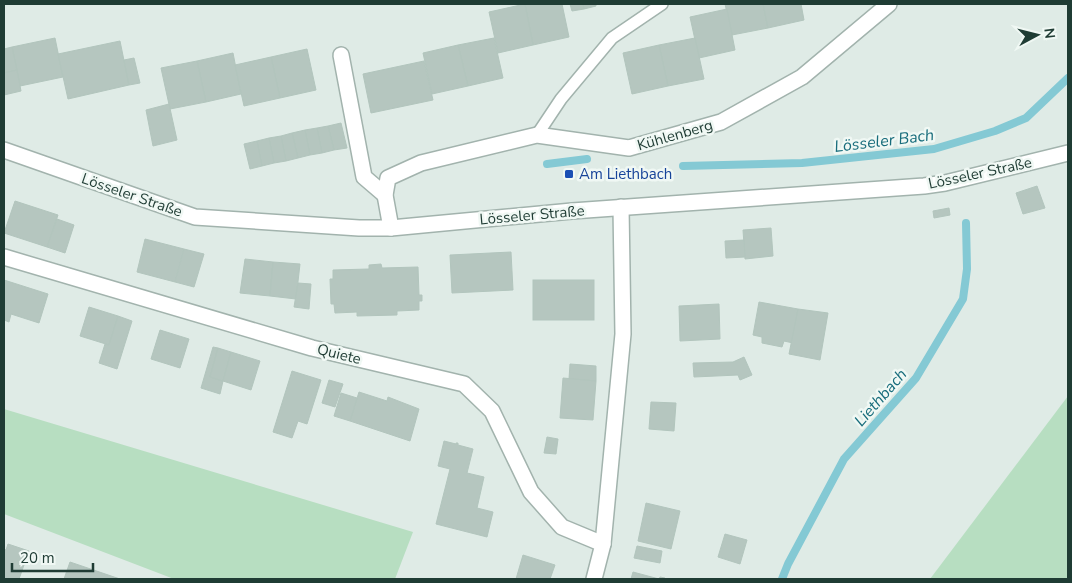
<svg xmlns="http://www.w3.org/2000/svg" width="1072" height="583" viewBox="0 0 1072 583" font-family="'Nunito Sans',sans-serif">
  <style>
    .green { fill: #b7dec1 }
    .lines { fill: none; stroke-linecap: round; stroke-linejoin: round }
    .stream { stroke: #84c9d4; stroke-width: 8 }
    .building { fill: #b5c6bf; stroke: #b2c5bd }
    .service-casing { stroke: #a2b3ad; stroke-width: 14 }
    .minor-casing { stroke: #a2b3ad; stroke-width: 18 }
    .service { stroke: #fff; stroke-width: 11 }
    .minor { stroke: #fff; stroke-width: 15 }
    .transit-dot { fill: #1a4fb4; stroke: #f0f8f4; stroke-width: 2 }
    .labels { text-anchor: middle; stroke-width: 5; stroke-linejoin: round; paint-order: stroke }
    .street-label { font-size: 15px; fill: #1f3c34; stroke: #f0f8f4 }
    .transit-label { font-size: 15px; fill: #164399; stroke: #f0f8f4; text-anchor: start }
    .water-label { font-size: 16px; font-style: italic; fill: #176c7b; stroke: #f0f8f4 }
  </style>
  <rect width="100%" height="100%" fill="#dfebe6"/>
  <g class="green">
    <polygon points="1068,396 1068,579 930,579"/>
    <polygon points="4,409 413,532 395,579 174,579 4,514"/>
  </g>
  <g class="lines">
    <g class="stream">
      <polyline points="547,164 587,159"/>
      <polyline points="683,166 802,163 934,149 995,131 1026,118 1068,78"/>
      <polyline points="782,579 788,564 844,459 916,378 963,299 967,269 966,223"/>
    </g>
  </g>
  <g class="building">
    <polygon points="525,4 562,4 569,37 533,45"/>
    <polygon points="525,4 533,45 498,53 489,12"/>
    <polygon points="570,4 583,4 584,9 572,11"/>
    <polygon points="583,4 596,4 596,6 584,9"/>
    <polygon points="725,4 763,4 768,28 732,35"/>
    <polygon points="763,4 801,4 804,20 768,28"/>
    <polygon points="727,9 735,50 699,58 690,17"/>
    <polygon points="55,38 63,77 20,86 12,47"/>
    <polygon points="494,38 503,78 468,86 458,45"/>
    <polygon points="695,38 704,79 668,86 659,45"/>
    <polygon points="120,41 129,85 68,99 58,54"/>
    <polygon points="458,45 468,86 432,94 423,53"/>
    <polygon points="659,45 668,86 632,94 623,53"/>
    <polygon points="12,47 17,70 4,73 4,49"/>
    <polygon points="307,49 316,90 280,98 271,57"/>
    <polygon points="233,53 241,94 206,102 197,61"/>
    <polygon points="271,57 280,98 244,106 235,65"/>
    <polygon points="134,58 140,83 129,85 124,60"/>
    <polygon points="197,61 206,102 170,109 161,68"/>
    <polygon points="424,61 433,100 371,113 363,74"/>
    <polygon points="17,70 21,91 4,95 4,73"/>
    <polygon points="169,104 177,140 153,146 146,110"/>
    <polygon points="341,123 347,148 334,150 328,126"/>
    <polygon points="328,126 334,150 322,153 317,128"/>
    <polygon points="317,128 322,153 310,155 305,130"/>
    <polygon points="305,130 310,155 298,158 292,133"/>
    <polygon points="292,133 298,158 286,161 281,136"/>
    <polygon points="281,136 286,161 274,163 269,138"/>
    <polygon points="269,138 274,163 262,166 257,141"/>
    <polygon points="257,141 262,166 250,169 244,144"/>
    <polygon points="1037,186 1045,208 1023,214 1016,193"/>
    <polygon points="15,201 58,215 47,247 4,233"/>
    <polygon points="949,208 950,215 934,218 933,211"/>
    <polygon points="57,219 74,225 65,253 47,247"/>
    <polygon points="771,228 773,256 745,259 743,230"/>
    <polygon points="145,239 184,249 175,282 137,272"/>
    <polygon points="744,240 745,257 726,258 725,241"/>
    <polygon points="184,249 204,254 194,287 175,282"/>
    <polygon points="511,252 513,290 452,293 450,255"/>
    <polygon points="245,259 273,262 270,296 240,293"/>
    <polygon points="273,262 300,264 296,299 270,296"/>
    <polygon points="381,264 382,268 418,267 419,295 422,295 422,301 419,301 419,310 397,311 397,315 357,316 357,312 335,313 334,304 331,304 330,279 333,279 333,270 369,269 369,265"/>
    <polygon points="4,280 48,294 39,323 11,314 9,322 4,320"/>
    <rect x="533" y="280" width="61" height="40"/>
    <polygon points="298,283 311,284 309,309 294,307"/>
    <polygon points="759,302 798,309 793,343 784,341 782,347 762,343 762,337 753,335"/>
    <polygon points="719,304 720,339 680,341 679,306"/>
    <polygon points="89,307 118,316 109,345 80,336"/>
    <polygon points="798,309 828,313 820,360 789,354"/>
    <polygon points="118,316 132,321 117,369 99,363 105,344 109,345"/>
    <polygon points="160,330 189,339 180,368 151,359"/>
    <polygon points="213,347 218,348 210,377 223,381 220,394 201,388"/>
    <polygon points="218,348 231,352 223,381 210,377"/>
    <polygon points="231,352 260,361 251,390 223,381"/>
    <polygon points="744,357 752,375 740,380 738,375 694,377 693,363 733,362"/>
    <polygon points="570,364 596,366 596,381 569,379"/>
    <polygon points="292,371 321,380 307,424 298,421 292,438 273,432"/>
    <polygon points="563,378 596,381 593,420 560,418"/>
    <polygon points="329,380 343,384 335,407 322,403"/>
    <polygon points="359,392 387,401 388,397 419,409 410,441 350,421"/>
    <polygon points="341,393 357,398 350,421 334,416"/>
    <polygon points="651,402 676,403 674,431 649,429"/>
    <polygon points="547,437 558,439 556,454 544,453"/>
    <polygon points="444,441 456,444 456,443 458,443 458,445 473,449 467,473 484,477 477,508 493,512 487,537 436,524 450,469 438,466"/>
    <polygon points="646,503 680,511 671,549 638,541"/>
    <polygon points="725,534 747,540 740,564 718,557"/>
    <polygon points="8,544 29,551 19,579 4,579 4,549 6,550"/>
    <polygon points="637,546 662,551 660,563 634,558"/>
    <polygon points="523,555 555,565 550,579 516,579"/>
    <polygon points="70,562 120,579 64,579"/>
    <polygon points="633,572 659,579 660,577 665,578 665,579 631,579"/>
  </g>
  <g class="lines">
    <g class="service-casing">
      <polyline id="service" points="537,135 561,99 612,38 662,4"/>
    </g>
    <g class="minor-casing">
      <g id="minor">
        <polyline points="341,55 364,177 385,195"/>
        <polyline points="4,150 195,217 359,228 391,228 572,211 924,186 945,183 1068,153"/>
        <polyline points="391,228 385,195 388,178 421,163 537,135 629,148 721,122 802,77 889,4"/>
        <polyline points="4,257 312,348 464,384 492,411 531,492 562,527 603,544"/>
        <polyline points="594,579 603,544 623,334 621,207"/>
      </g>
    </g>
    <use href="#service" class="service"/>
    <use href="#minor" class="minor"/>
  </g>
  <rect class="transit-dot" x="564" y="169" width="10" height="10" rx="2.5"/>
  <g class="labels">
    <g class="street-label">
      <text transform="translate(675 135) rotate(-16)" y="5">Kühlenberg</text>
      <text transform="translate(980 173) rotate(-12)" y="5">Lösseler Straße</text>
      <text transform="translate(132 195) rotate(19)" y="5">Lösseler Straße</text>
      <text transform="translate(532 215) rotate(-5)" y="5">Lösseler Straße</text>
      <text transform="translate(339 354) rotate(14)" y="5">Quiete</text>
    </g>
    <g class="transit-label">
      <text x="579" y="179">Am Liethbach</text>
    </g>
    <g class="water-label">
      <text transform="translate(884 140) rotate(-7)" y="6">Lösseler Bach</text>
      <text transform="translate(880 397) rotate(-49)" y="6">Liethbach</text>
    </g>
  </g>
  <rect width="1072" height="583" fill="none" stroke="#1f3c34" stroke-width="10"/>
  <g transform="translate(1037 35) rotate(83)" stroke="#f0f8f4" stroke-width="4" paint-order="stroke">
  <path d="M0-4L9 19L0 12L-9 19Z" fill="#1f3c34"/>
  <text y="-8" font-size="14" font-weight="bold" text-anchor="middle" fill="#1f3c34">N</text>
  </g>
  <path d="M12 563v8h81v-8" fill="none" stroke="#1f3c34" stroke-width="2.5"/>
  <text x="20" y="563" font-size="15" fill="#1f3c34" stroke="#f0f8f4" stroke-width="4" paint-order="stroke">20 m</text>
</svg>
